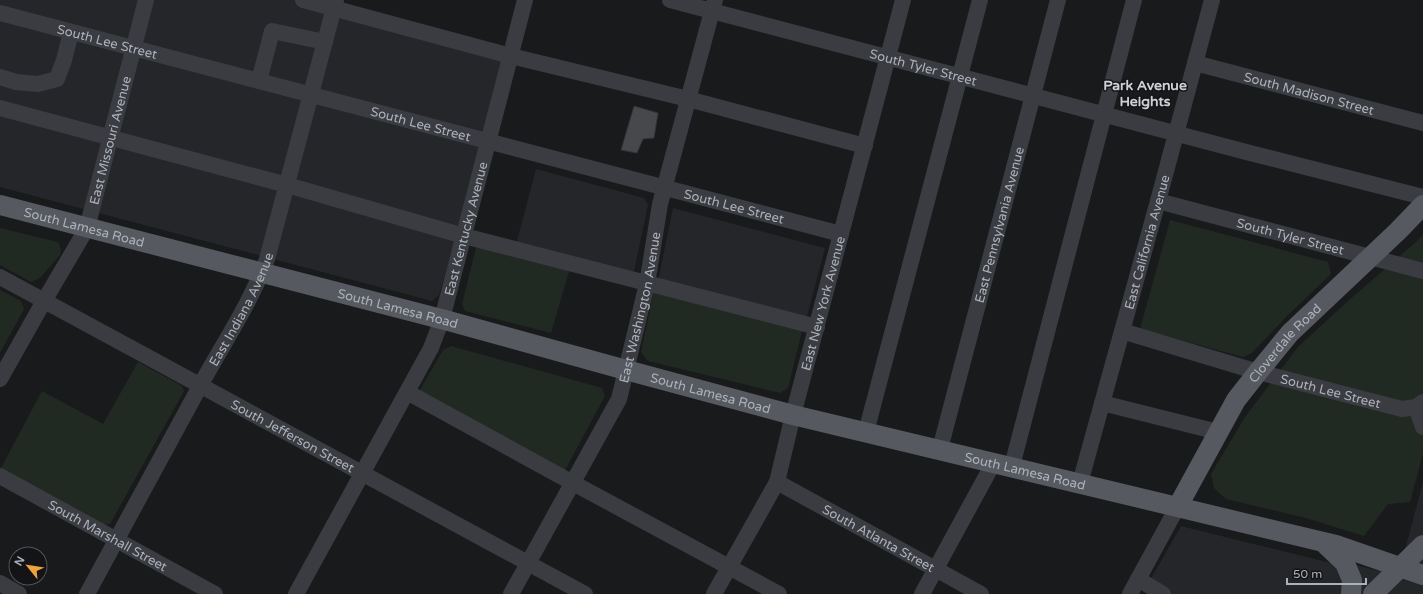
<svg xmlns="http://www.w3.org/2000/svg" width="1423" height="594" viewBox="0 0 1423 594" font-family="'Varela Round',sans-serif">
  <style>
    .built { fill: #252629 }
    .green { fill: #212a22 }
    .building { fill: #46484c; stroke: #333437 }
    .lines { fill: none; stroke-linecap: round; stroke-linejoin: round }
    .minor { stroke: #3a3c41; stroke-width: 16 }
    .major { stroke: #56595f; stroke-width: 20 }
    .labels { text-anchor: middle; stroke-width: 3; stroke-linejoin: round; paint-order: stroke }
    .street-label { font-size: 13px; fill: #acb2bb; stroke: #141417 }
    .neighbourhood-label { font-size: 14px; font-weight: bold; fill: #cdd1d7; stroke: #141417 }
  </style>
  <rect width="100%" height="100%" fill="#191a1c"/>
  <g class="built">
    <polygon points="0,0 310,0 511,53 439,295 432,301 0,187"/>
    <polygon points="536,169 644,198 648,205 633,276 516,245"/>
    <polygon points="673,208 825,248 806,320 658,281"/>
    <polygon points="1423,482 1423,594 1172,594 1149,582 1181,526 1335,564 1353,564 1398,576"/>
  </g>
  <g class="green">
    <polygon points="1170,220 1328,262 1331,274 1287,316 1252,353 1243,357 1140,329"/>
    <polygon points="0,228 58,242 61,249 60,255 40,278 31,282 0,265"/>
    <polygon points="1423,234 1423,454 1410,502 1388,504 1364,536 1306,518 1226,499 1214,488 1211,474 1245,417 1298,347 1348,301 1417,241"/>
    <polygon points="477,244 570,268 551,333 465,311 462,304"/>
    <polygon points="0,290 21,301 24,309 0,353"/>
    <polygon points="654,290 803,327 788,388 780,393 648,361 641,352"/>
    <polygon points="451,346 602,388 605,396 563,474 417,395 443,350"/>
    <polygon points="138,362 182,386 184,391 110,524 102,525 1,468 42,391 103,424"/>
  </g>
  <polygon class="building" points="634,106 658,113 654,138 643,139 637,153 621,150"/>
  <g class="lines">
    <g class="minor">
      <polyline points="303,0 511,56 688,99 865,146"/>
      <path id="s1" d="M670 0 1250 153 1423 197"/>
      <path id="s2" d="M0 13 841 234"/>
      <path id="s3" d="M1195 63 1423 123"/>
      <polyline points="0,77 16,82 38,84 57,79 64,60 71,32"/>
      <polyline points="259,81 272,31 325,42"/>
      <polyline points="0,108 287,185 464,236 817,327"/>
      <path id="s4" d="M1158 201 1423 271"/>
      <path id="s5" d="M0 277 585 594"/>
      <path id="s6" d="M1122 331 1258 372 1402 409 1416 407 1423 402"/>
      <path id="s7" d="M0 379 44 301 87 228 146 0"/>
      <polyline points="407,392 573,483 779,594"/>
      <polyline points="1102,403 1218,432"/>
      <polyline points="1416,407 1423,427"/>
      <polyline points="866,432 980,0"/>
      <path id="s8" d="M940 449 1058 0"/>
      <polyline points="1012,466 1134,0"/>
      <path id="s9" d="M0 476 215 594"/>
      <path id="s10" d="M777 482 981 594"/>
      <path id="s11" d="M1080 483 1158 201 1212 0"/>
      <polyline points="1138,579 1163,594"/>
      <polyline points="0,583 19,594"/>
      <path id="s12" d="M87 594C125 525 162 455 200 386 223 344 250 304 267 259L336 0"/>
      <path id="s13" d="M296 594 431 348 442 319 525 0"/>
      <path id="s14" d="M511 594 619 399 647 284 660 204 715 0"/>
      <path id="s15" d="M714 594 777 482 793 415 903 0"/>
      <polyline points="922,594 994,462"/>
      <polyline points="1130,594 1178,506"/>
    </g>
    <g class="major">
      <path id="s16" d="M0 205 445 320 626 370 793 415 1336 545 1423 575"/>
      <path id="s17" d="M1178 506 1236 400 1258 372 1290 333 1398 231 1423 205"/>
      <polyline points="1326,545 1345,563 1352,580 1351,594"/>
      <polyline points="1373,594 1423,545"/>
    </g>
  </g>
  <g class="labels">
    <g class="street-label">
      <text dy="5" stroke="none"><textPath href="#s2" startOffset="111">South Lee Street</textPath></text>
      <text dy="5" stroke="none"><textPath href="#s1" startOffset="262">South Tyler Street</textPath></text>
      <text dy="5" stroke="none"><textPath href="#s3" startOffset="118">South Madison Street</textPath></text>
      <text dy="5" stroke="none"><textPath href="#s2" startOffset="435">South Lee Street</textPath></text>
      <text dy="5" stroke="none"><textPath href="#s7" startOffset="265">East Missouri Avenue</textPath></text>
      <text dy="5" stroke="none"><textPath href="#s2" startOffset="759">South Lee Street</textPath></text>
      <text dy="5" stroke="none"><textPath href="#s8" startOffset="232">East Pennsylvania Avenue</textPath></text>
      <text dy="5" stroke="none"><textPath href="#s16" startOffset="87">South Lamesa Road</textPath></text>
      <text dy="5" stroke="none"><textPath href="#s13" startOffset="405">East Kentucky Avenue</textPath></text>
      <text dy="5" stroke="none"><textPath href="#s4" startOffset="137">South Tyler Street</textPath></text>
      <text dy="5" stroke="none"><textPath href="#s11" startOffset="250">East California Avenue</textPath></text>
      <text dy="5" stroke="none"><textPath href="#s15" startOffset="313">East New York Avenue</textPath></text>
      <text dy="5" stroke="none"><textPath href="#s12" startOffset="324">East Indiana Avenue</textPath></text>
      <text dy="5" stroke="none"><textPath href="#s16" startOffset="411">South Lamesa Road</textPath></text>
      <text dy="5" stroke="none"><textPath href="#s14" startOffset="317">East Washington Avenue</textPath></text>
      <text dy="5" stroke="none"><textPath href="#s17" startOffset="196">Cloverdale Road</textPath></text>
      <text dy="5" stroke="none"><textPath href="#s6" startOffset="217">South Lee Street</textPath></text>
      <text dy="5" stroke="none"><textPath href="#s16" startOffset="735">South Lamesa Road</textPath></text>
      <text dy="5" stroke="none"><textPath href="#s5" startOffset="333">South Jefferson Street</textPath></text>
      <text dy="5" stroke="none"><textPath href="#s16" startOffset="1059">South Lamesa Road</textPath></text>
      <text dy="5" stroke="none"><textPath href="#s9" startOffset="123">South Marshall Street</textPath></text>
      <text dy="5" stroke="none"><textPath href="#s10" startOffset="116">South Atlanta Street</textPath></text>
    </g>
    <g class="neighbourhood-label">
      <text x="1145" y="90">Park Avenue<tspan x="1145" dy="16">Heights</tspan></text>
    </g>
  </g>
  <g transform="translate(28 566) rotate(300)"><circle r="19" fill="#141417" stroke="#515359"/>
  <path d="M0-3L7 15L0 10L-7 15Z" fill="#f0a33d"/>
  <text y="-6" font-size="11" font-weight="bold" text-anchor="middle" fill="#acb2bb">N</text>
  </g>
  <path d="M1287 578v6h79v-6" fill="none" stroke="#acb2bb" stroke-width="2"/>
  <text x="1293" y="578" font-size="12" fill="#acb2bb" stroke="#141417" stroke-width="3" paint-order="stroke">50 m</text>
</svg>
